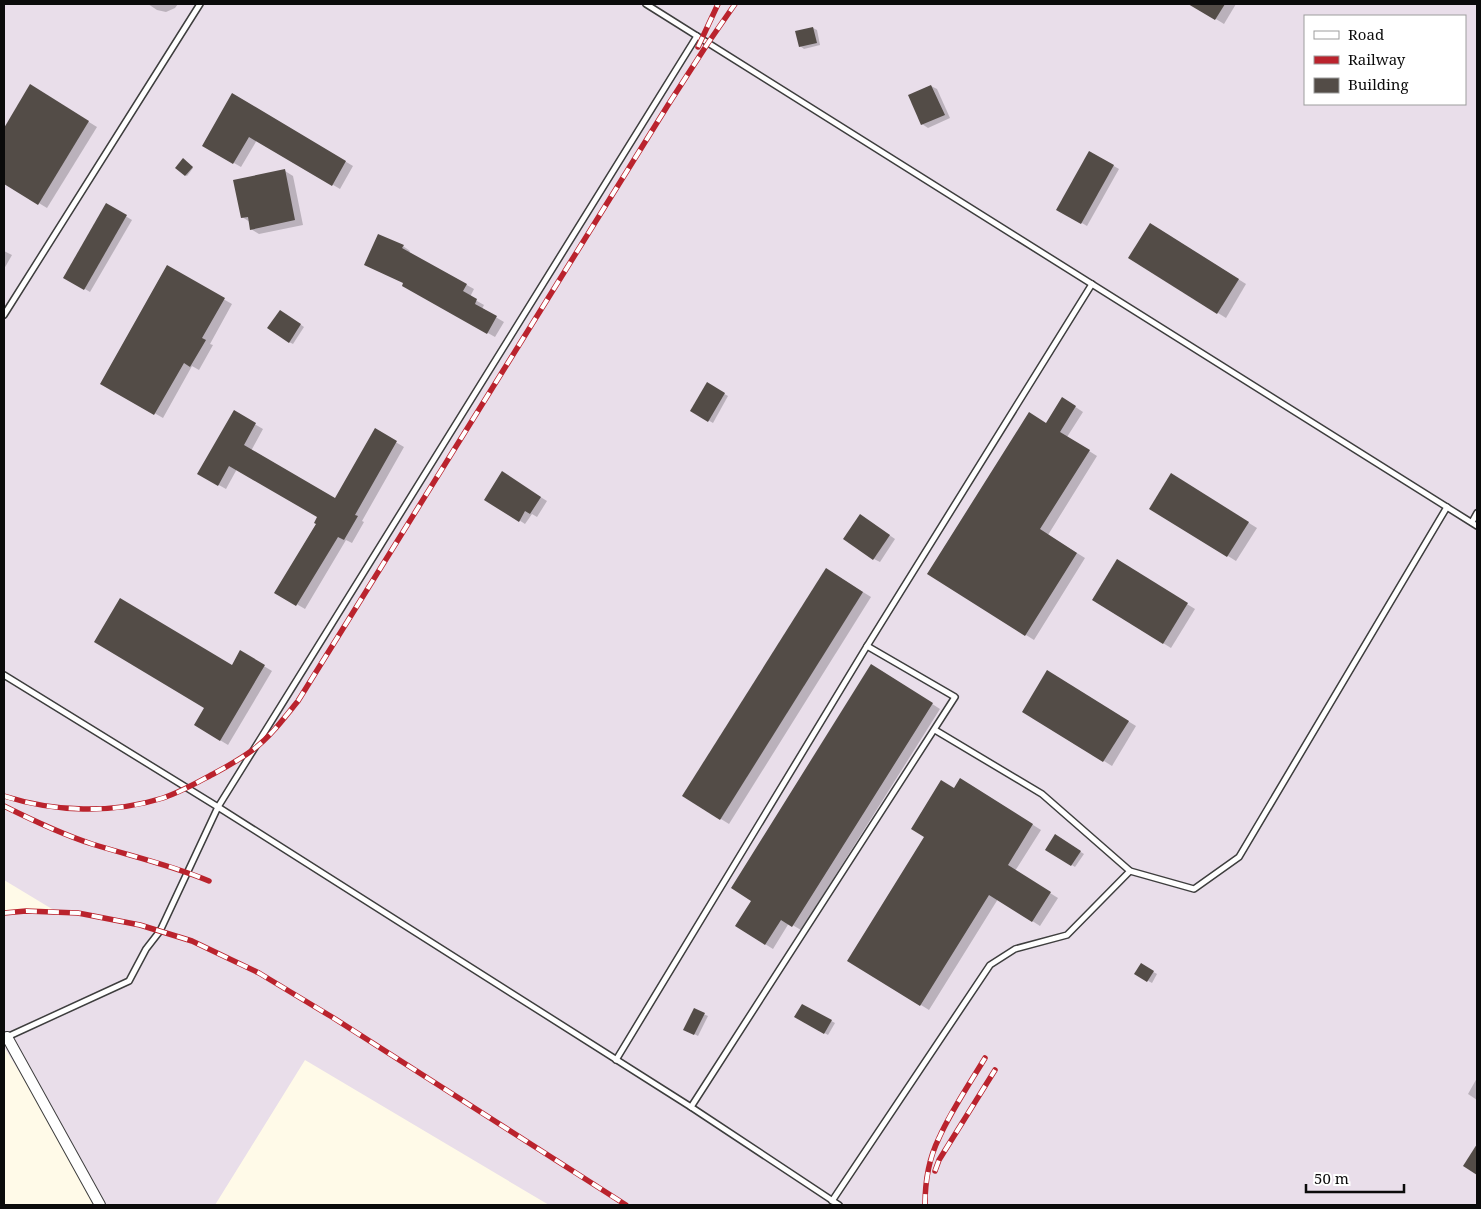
<svg xmlns="http://www.w3.org/2000/svg" width="1481" height="1209" viewBox="0 0 1481 1209" font-family="'Noto Serif',serif">
  <style>
    .industrial { fill: #e9deea; fill-rule: evenodd }
    .shadow { fill: #0003 }
    .building { fill: #534c47 }
    .lines { fill: none; stroke-linecap: round; stroke-linejoin: round }
    .lane-casing { stroke: #3e3e3e; stroke-width: 8 }
    .street-casing { stroke: #3e3e3e; stroke-width: 12 }
    .lane { stroke: #fff; stroke-width: 5 }
    .street { stroke: #fff; stroke-width: 10 }
    .rail-casing { stroke: #ba232d; stroke-width: 5.5 }
    .rail { stroke: #fff; stroke-width: 4; stroke-dasharray: 11; stroke-linecap: butt }
  </style>
  <rect width="100%" height="100%" fill="#fffae8"/>
  <path class="industrial" d="M4 4H1477V1205H549L305 1060 215 1205H102L4 1047V913L26 911 57 912 4 880ZM1305 16H1465V104H1305Z"/>
  <g class="shadow">
    <polygon points="148,4 178,4 175,8 166,12 157,10"/>
    <polygon points="1194,4 1236,4 1224,24 1193,5"/>
    <polygon points="813,28 817,30 820,45 804,49 800,46"/>
    <polygon points="31,86 97,127 47,208 4,182 4,130"/>
    <polygon points="931,86 937,89 950,118 928,128 922,124"/>
    <polygon points="233,94 353,166 340,189 257,140 241,167 204,146"/>
    <polygon points="1090,152 1119,169 1087,226 1058,209"/>
    <polygon points="185,161 193,168 187,176 185,175"/>
    <polygon points="285,171 293,176 303,225 259,234 251,229 250,222 242,217"/>
    <polygon points="107,205 132,220 90,292 65,277"/>
    <polygon points="1159,229 1246,284 1226,318 1218,313"/>
    <polygon points="403,246 410,251 409,253 474,289 470,297 484,305 482,309 504,322 495,337 403,285 405,283 374,269"/>
    <polygon points="4,251 12,255 4,269"/>
    <polygon points="167,267 232,304 210,344 213,345 199,370 192,366 163,418 102,383"/>
    <polygon points="284,313 304,327 293,344 289,342"/>
    <polygon points="707,384 728,396 713,423 692,411"/>
    <polygon points="1071,404 1083,412 1067,437 1097,456 1048,535 1085,558 1034,640 929,574 1047,424"/>
    <polygon points="234,412 263,429 251,451 336,500 375,430 404,447 362,521 364,522 352,543 346,540 305,609 276,592 317,523 318,516 237,469 226,489 199,474"/>
    <polygon points="508,477 547,501 537,517 532,514 525,524 486,499"/>
    <polygon points="1180,480 1257,528 1236,561 1151,508"/>
    <polygon points="866,519 895,539 880,562 874,559"/>
    <polygon points="1117,561 1195,609 1171,648 1093,600"/>
    <polygon points="834,574 871,597 729,824 684,796"/>
    <polygon points="241,652 272,671 228,745 195,725"/>
    <polygon points="880,670 940,709 801,930 789,923 773,949 736,926 753,900"/>
    <polygon points="1056,677 1136,726 1112,766 1024,711"/>
    <polygon points="969,784 1041,830 1015,871 1058,898 1040,926 998,899 929,1010 849,960"/>
    <polygon points="1055,836 1084,854 1075,867 1047,849"/>
    <polygon points="1141,965 1157,974 1152,983 1136,974"/>
    <polygon points="802,1005 835,1023 828,1035 796,1017"/>
    <polygon points="694,1010 708,1016 698,1036 685,1029"/>
    <polygon points="1477,1078 1477,1100 1468,1094"/>
  </g>
  <g class="building">
    <polygon points="1188,4 1225,4 1215,20"/>
    <polygon points="813,27 817,43 799,47 795,31"/>
    <polygon points="30,84 89,121 38,205 4,184 4,128"/>
    <polygon points="931,85 945,115 921,125 908,95"/>
    <polygon points="232,93 346,161 332,186 249,137 233,164 202,146"/>
    <polygon points="1089,151 1114,165 1081,224 1056,210"/>
    <polygon points="183,158 193,167 185,176 175,168"/>
    <polygon points="285,169 295,220 250,230 248,217 241,218 233,180"/>
    <polygon points="106,203 127,215 84,290 63,278"/>
    <polygon points="1150,223 1239,279 1217,314 1128,258"/>
    <polygon points="378,234 404,245 402,248 467,284 463,291 477,299 475,304 497,316 487,334 402,286 403,283 364,265"/>
    <polygon points="167,265 225,298 202,338 206,340 190,367 184,363 154,415 100,384"/>
    <polygon points="280,310 301,324 289,343 267,328"/>
    <polygon points="707,382 725,393 708,422 690,411"/>
    <polygon points="1062,397 1076,406 1060,432 1090,450 1040,529 1077,553 1025,636 927,574 1029,412 1046,423"/>
    <polygon points="234,410 256,423 244,445 335,498 375,428 397,441 355,515 358,516 344,540 338,537 296,606 274,593 316,524 314,523 317,517 229,466 218,486 197,474"/>
    <polygon points="502,471 541,497 530,514 525,511 519,522 484,500"/>
    <polygon points="1171,473 1249,522 1227,557 1149,509"/>
    <polygon points="860,514 890,535 873,560 843,539"/>
    <polygon points="1117,559 1188,603 1163,644 1092,600"/>
    <polygon points="826,568 863,592 720,820 682,796"/>
    <polygon points="120,598 232,665 240,650 265,665 220,741 194,725 204,708 94,642"/>
    <polygon points="871,664 933,703 792,927 781,920 765,945 735,926 751,901 731,888"/>
    <polygon points="1047,670 1129,721 1103,762 1022,712"/>
    <polygon points="960,778 1033,824 1008,865 1051,892 1032,922 989,895 920,1006 847,961 924,837 911,829 941,780 954,788"/>
    <polygon points="1055,834 1081,851 1071,866 1045,850"/>
    <polygon points="1141,963 1154,971 1147,982 1134,974"/>
    <polygon points="802,1004 832,1020 824,1034 794,1017"/>
    <polygon points="694,1008 705,1013 694,1035 683,1030"/>
    <polygon points="1477,1144 1477,1175 1463,1166"/>
  </g>
  <g class="lines">
    <g class="lane-casing">
      <g id="lane">
        <polyline points="646,4 1477,526"/>
        <polyline points="4,315 200,4"/>
        <polyline points="1472,522 1477,513"/>
        <polyline points="4,675 218,807 691,1107 839,1205"/>
        <polyline points="935,730 1042,794 1130,871 1194,889 1239,857 1447,507"/>
        <polyline points="7,1037 129,981 146,949 160,931 218,807 697,36"/>
        <polyline points="616,1060 867,646 1092,284"/>
        <polyline points="691,1107 955,697 867,646"/>
        <polyline points="832,1201 990,965 1015,949 1067,935 1130,871"/>
      </g>
    </g>
    <g class="street-casing">
      <polyline id="street" points="4,1039 7,1037 100,1205"/>
    </g>
    <use href="#lane" class="lane"/>
    <use href="#street" class="street"/>
    <g class="rail-casing">
      <g id="rail">
        <polyline points="698,47 718,4"/>
        <path d="M4 796C54 812 112 814 163 798 181 792 198 782 215 773 228 766 242 758 254 749 271 736 284 718 298 701L668 105 708 43 735 4"/>
        <path d="M4 806C32 820 61 834 92 844 131 856 171 865 209 881"/>
        <polyline points="4,913 26,911 78,913 140,925 192,941 259,973 332,1017 626,1205"/>
        <polyline points="935,1171 939,1160 995,1070"/>
        <path d="M925 1205C925 1183 929 1158 939 1138 951 1111 970 1083 985 1058"/>
      </g>
    </g>
    <use href="#rail" class="rail"/>
  </g>
  <rect width="1481" height="1209" fill="none" stroke="#0b0b0b" stroke-width="10"/>
  <rect x="1304" y="15" width="162" height="90" fill="#ffffff" stroke="#9d9d9d"/>
  <rect x="1314" y="31" width="25" height="8" fill="#ffffff" stroke="#9d9d9d"/>
  <text x="1348" y="40" font-size="15" fill="#0b0b0b">Road</text>
  <rect x="1314" y="56" width="25" height="8" fill="#ba232d" stroke="#9d9d9d"/>
  <text x="1348" y="65" font-size="15" fill="#0b0b0b">Railway</text>
  <rect x="1314" y="78" width="25" height="15" fill="#534c47" stroke="#9d9d9d"/>
  <text x="1348" y="90" font-size="15" fill="#0b0b0b">Building</text>
  <path d="M1306 1184v8h98v-8" fill="none" stroke="#0b0b0b" stroke-width="2.5"/>
  <text x="1314" y="1184" font-size="15" fill="#0b0b0b" stroke="#ffffff" stroke-width="4" paint-order="stroke">50 m</text>
</svg>
